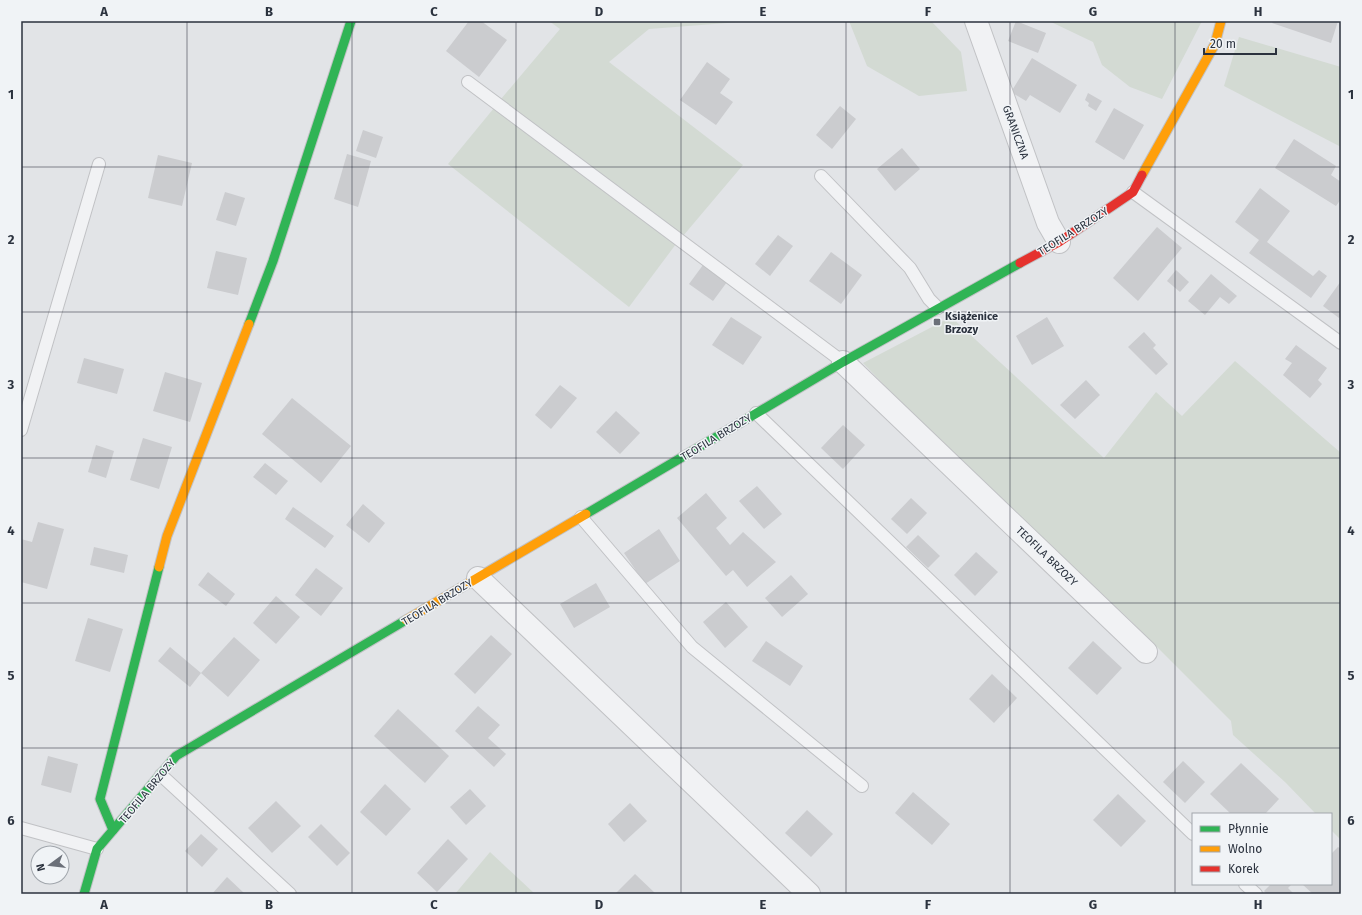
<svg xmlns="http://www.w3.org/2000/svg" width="1362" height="915" viewBox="0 0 1362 915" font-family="'Fira Sans',sans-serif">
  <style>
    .green { fill: #d3dad3 }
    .building { fill: #cbcccf }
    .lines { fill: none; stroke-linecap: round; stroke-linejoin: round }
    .lane-casing { stroke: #c1c2c5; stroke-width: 14 }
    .street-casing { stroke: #c1c2c5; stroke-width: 24 }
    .fast-casing { stroke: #c1c2c5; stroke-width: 11 }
    .slow-casing { stroke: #c1c2c5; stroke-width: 11 }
    .jam-casing { stroke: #c1c2c5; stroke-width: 11 }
    .lane { stroke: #f1f2f4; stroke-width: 12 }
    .street { stroke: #f1f2f4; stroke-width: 22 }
    .fast { stroke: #30b455; stroke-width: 9 }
    .slow { stroke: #ff9f0a; stroke-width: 9 }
    .jam { stroke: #e5322d; stroke-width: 9 }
    .grid { fill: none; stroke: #2b323e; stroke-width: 1; stroke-opacity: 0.55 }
    .poi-dot { fill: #6b7079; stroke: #f0f3f6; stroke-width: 1.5 }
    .labels { text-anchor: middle; stroke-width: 3; stroke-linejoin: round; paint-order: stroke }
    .street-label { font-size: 11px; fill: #2b323e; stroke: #f0f3f6 }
    .poi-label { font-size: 11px; font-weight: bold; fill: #2b323e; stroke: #f0f3f6; text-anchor: start }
    .neatline { fill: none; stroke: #2b323e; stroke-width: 1.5 }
    .grid-label { font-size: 13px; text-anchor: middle; font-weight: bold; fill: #2b323e }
  </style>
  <rect width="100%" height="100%" fill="#e2e4e7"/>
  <g class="green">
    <polygon points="549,21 753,21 649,29 609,62 743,165 683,236 501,99 560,29"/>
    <polygon points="849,21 931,21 961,52 967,91 919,96 867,66"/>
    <polygon points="1049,21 1202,21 1162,99 1130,87 1102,65 1093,42"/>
    <polygon points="1239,37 1341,67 1341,147 1224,86"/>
    <polygon points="494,108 676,244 629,307 448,164"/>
    <polygon points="951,317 1104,458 1156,392 1182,416 1235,361 1341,453 1341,840 1331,830 1331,814 1316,814 1285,782 1233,735 1231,721 1131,621 919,421 863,363"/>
    <polygon points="490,852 535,894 455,894"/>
  </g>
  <g class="building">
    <polygon points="469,21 481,21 507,40 479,77 446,51"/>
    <polygon points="1016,21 1046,33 1038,53 1008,41"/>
    <polygon points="1273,21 1338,21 1331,43 1272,23"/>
    <polygon points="1032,58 1077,85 1060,113 1030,95 1026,101 1011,92"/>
    <polygon points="707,62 730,79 720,93 733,102 716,125 680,100"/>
    <polygon points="1088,93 1102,101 1096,111 1088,106 1089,103 1085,100"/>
    <polygon points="840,106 856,119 832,149 816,135"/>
    <polygon points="1114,108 1144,125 1124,160 1095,142"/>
    <polygon points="363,130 383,137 376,158 356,151"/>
    <polygon points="1294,139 1336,166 1331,175 1341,182 1341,199 1336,206 1275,168"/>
    <polygon points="902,148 920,169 895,191 877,169"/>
    <polygon points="347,154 371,161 358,207 334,199"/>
    <polygon points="158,155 192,163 182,206 148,198"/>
    <polygon points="1260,188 1290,211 1267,242 1313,276 1319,270 1327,276 1311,298 1249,253 1259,240 1235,222"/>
    <polygon points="225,192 245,198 236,226 216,220"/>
    <polygon points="1157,227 1182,248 1138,301 1113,278"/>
    <polygon points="778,235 793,246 770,276 755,264"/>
    <polygon points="216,251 247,258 238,295 207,288"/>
    <polygon points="831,252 862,275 841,304 809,281"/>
    <polygon points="703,265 727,282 713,301 689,284"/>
    <polygon points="1176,270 1189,282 1180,292 1167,281"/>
    <polygon points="1211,274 1237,296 1229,304 1220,297 1205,315 1188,301"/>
    <polygon points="1341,281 1341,315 1339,318 1323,306"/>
    <polygon points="731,317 762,337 743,365 712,345"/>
    <polygon points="1047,317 1064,346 1032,365 1016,336"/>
    <polygon points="1144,332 1156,345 1153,348 1168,364 1156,375 1128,347"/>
    <polygon points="1296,345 1327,368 1318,380 1322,384 1310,398 1283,375 1292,363 1285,359"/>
    <polygon points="84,358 124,369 117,394 77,383"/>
    <polygon points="165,372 202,383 190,422 153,411"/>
    <polygon points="1086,380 1100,395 1075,419 1060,405"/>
    <polygon points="560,385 577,398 551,429 535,415"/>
    <polygon points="292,398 351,446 321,483 262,434"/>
    <polygon points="616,411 640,433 620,454 596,432"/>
    <polygon points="843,425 865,445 843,469 821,448"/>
    <polygon points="143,438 172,447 159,489 130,480"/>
    <polygon points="96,445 114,451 106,478 88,472"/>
    <polygon points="265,463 288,481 276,495 253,477"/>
    <polygon points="757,486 782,514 764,529 739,501"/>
    <polygon points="706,493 727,518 716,528 730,545 743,532 776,562 747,587 733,570 726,576 677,518"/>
    <polygon points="911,498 927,513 907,534 891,519"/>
    <polygon points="363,504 385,523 369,543 346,525"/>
    <polygon points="293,507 334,536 325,548 285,519"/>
    <polygon points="38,522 64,529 47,589 21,582 21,539 32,542"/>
    <polygon points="659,529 680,561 645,584 624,553"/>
    <polygon points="918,535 940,556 928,568 906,547"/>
    <polygon points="94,547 128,555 124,573 90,565"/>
    <polygon points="976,552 998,572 975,596 954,575"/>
    <polygon points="316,568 343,588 321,616 295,595"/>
    <polygon points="208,572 235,594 226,606 198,585"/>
    <polygon points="791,575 808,594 782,617 765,598"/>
    <polygon points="596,583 610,607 574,628 560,604"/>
    <polygon points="276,596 300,617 276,644 253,623"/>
    <polygon points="726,602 748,627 725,648 703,622"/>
    <polygon points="88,618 123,629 110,672 75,661"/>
    <polygon points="491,635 512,654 475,694 454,674"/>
    <polygon points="234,637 260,660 228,697 201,673"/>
    <polygon points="766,641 803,666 790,686 752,661"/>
    <polygon points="1093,641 1122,668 1097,695 1068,668"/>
    <polygon points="170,647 201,673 190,687 158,661"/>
    <polygon points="992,674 1017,698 994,723 969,699"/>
    <polygon points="478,706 500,725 488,738 506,754 494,767 455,731"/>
    <polygon points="398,709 449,756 425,783 374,736"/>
    <polygon points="48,756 78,764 71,793 41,785"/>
    <polygon points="1183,761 1205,782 1185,803 1163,782"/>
    <polygon points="1241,763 1279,799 1265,814 1231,814 1210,794"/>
    <polygon points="385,784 411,809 386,836 360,812"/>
    <polygon points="470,789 486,806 466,825 450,807"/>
    <polygon points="913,792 950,824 932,845 895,813"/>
    <polygon points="1118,794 1146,821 1121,847 1093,820"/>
    <polygon points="276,801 301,826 272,853 248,828"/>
    <polygon points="630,803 647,821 624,842 608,824"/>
    <polygon points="807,810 833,834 811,857 785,833"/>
    <polygon points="321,824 350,853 337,866 308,837"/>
    <polygon points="201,834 218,849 202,867 185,851"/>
    <polygon points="448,839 468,859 437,892 417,873"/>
    <polygon points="1338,847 1341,849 1341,894 1313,894 1302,884 1331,884 1331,854"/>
    <polygon points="635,874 656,894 615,894"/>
    <polygon points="227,877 245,894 212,894"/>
    <polygon points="1271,884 1292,884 1288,888 1294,894 1267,894 1264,891"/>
  </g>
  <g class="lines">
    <g class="lane-casing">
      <g id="lane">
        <polyline points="468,82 843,362"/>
        <polyline points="821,176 910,268 929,299 938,308"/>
        <polyline points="1133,192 1341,343"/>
        <polyline points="756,413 1193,834"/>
        <polyline points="21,430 99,164"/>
        <polyline points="581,517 692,647 862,786"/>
        <polyline points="161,775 290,894"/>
        <polyline points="21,828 97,849"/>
        <polyline points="1245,884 1256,894"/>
      </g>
    </g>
    <g class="street-casing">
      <g id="street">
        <polyline points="976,21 1048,223 1059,242"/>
        <polyline points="843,362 1146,652"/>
        <polyline points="478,578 809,894"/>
      </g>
    </g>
    <g class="fast-casing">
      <g id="fast">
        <polyline points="249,324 273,261 351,21"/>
        <polyline points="586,514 843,362 1020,263"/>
        <polyline points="113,830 100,799 159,567"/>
        <polyline points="84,894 97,849 176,756 406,620"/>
      </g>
    </g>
    <g class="slow-casing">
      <g id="slow">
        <polyline points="1142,175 1215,44 1221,21"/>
        <polyline points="159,567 167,536 249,324"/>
        <polyline points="406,620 586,514"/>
      </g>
    </g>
    <g class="jam-casing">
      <polyline id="jam" points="1020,263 1059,242 1133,192 1142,175"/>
    </g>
    <use href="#lane" class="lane"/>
    <use href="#street" class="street"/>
    <use href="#fast" class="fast"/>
    <use href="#slow" class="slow"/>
    <use href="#jam" class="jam"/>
  </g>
  <path class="grid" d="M187 21V894M352 21V894M516 21V894M681 21V894M846 21V894M1010 21V894M1175 21V894M21 167H1341M21 312H1341M21 458H1341M21 603H1341M21 748H1341"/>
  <rect class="poi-dot" x="933" y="318" width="8" height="8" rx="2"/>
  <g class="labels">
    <g class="street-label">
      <text transform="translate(1016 132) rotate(70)" y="4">GRANICZNA</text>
      <text transform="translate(1073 231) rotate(-32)" y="4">TEOFILA BRZOZY</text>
      <text transform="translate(716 437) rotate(-31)" y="4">TEOFILA BRZOZY</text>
      <text transform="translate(1047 556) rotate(44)" y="4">TEOFILA BRZOZY</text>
      <text transform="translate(437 602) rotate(-31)" y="4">TEOFILA BRZOZY</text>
      <text transform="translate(147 791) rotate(-50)" y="4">TEOFILA BRZOZY</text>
    </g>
    <g class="poi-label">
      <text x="945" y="320">Książenice<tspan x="945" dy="13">Brzozy</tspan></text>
    </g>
  </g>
  <rect width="1362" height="915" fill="none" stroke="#f0f3f6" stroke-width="44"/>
  <rect x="1192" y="813" width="140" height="72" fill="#f0f3f6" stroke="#a1a6ac"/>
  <rect x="1200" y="826" width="20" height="6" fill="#30b455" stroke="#a1a6ac"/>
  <text x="1228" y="833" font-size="12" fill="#2b323e">Płynnie</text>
  <rect x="1200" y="846" width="20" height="6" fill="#ff9f0a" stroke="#a1a6ac"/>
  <text x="1228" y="853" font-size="12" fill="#2b323e">Wolno</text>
  <rect x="1200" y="866" width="20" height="6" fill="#e5322d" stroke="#a1a6ac"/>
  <text x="1228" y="873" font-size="12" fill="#2b323e">Korek</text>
  <g transform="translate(50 865) rotate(255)"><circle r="19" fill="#f0f3f6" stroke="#a1a6ac"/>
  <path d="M0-3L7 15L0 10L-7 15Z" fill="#6b7079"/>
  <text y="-6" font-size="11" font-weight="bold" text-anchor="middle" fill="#2b323e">N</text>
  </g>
  <path d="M1204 48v6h72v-6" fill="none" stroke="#2b323e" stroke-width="2"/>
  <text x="1210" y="48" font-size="12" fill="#2b323e" stroke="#f0f3f6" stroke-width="3" paint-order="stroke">20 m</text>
  <rect x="22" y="22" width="1318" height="871" class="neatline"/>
  <g class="grid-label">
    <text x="104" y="16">A</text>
    <text x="269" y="16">B</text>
    <text x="434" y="16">C</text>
    <text x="599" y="16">D</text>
    <text x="763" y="16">E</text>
    <text x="928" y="16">F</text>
    <text x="1093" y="16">G</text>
    <text x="1258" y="16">H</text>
    <text x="11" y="99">1</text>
    <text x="1351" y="99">1</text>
    <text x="11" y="244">2</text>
    <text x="1351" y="244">2</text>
    <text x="11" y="389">3</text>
    <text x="1351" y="389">3</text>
    <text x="11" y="535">4</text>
    <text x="1351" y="535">4</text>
    <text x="11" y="680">5</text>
    <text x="1351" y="680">5</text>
    <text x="11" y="825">6</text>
    <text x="1351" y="825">6</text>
    <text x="104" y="909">A</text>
    <text x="269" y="909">B</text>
    <text x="434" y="909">C</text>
    <text x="599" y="909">D</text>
    <text x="763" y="909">E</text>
    <text x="928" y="909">F</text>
    <text x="1093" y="909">G</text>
    <text x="1258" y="909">H</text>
  </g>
</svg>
